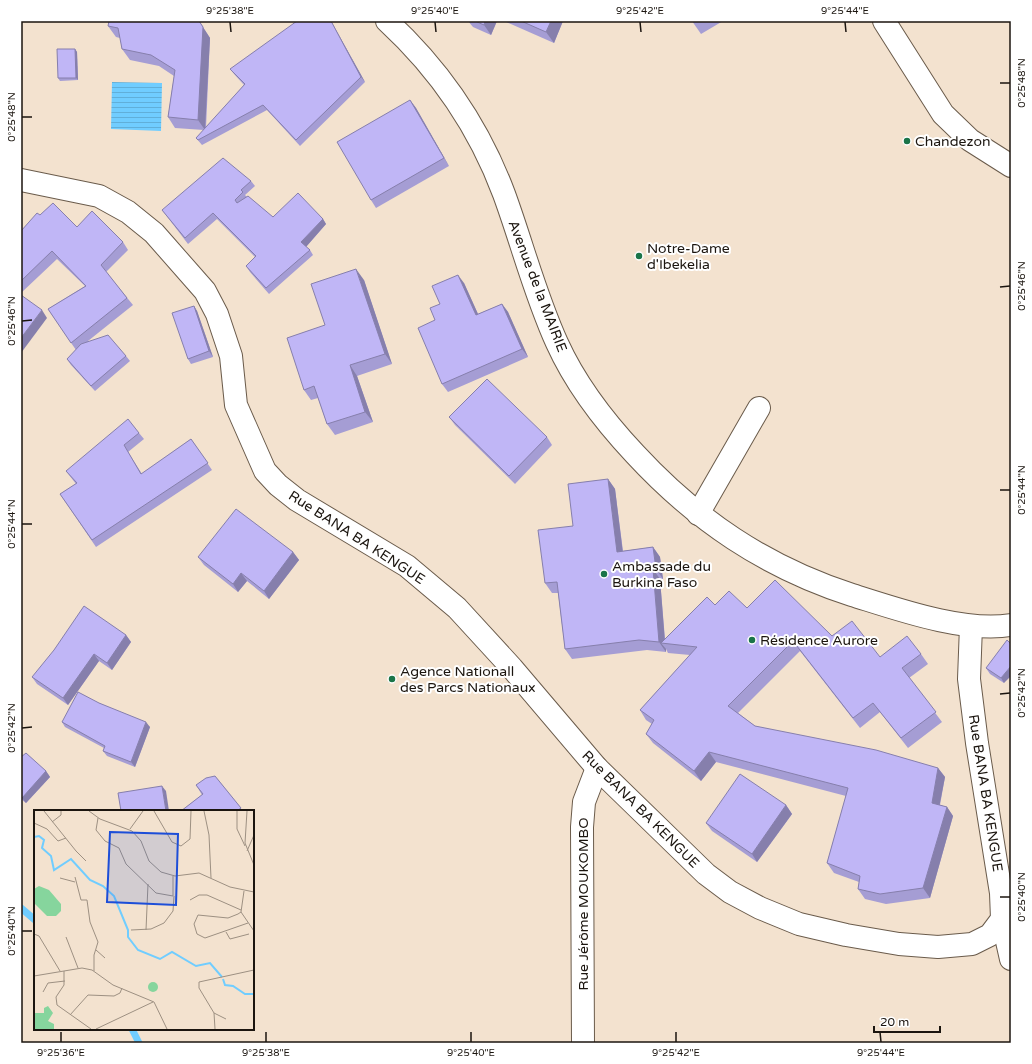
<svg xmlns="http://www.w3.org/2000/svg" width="1032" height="1064" viewBox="0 0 1032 1064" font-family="'Varela Round',sans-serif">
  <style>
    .water { fill: url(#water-rules) }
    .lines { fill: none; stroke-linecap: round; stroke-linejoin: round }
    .stream { stroke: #70cdff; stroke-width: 7 }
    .minor-casing { stroke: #6a5b4b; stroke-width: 24 }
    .major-casing { stroke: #6a5b4b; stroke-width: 24 }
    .minor { stroke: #fff; stroke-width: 22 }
    .major { stroke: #fff; stroke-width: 22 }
    .wall { fill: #a59dd4 }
    .shaded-wall { fill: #867fac }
    .building { fill: #c0b6f6; stroke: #867fac }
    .ticks { fill: none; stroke: #1b150f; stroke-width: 1.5 }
    .poi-dot { fill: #1a7448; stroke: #fff; stroke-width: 1.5 }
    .labels { text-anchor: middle; stroke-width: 4; stroke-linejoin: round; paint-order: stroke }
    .poi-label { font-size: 14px; fill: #1b150f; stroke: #fff; text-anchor: start }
    .street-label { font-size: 14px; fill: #1b150f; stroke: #fff }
    .inset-river { fill: none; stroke: #70cdff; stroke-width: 2 }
    .inset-road { fill: none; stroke: #9d9082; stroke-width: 1 }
    .view { fill: #1d4ed8; fill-opacity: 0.15; stroke: #1d4ed8; stroke-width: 2 }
    .inset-edge { fill: none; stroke: #1b150f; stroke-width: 2 }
    .neatline { fill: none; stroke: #1b150f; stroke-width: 1.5 }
    .ticks-label { font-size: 10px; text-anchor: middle; fill: #1b150f }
  </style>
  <defs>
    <pattern id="water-rules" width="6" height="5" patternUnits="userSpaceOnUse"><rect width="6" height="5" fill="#70cdff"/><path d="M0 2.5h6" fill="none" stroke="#60afd9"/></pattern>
  </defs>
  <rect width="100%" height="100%" fill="#f3e2cf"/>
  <polygon class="water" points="112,82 162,83 161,131 111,129"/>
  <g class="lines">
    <g class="stream">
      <polyline points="21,908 35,920"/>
      <polyline points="132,1029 139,1043"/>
    </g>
    <g class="minor-casing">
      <g id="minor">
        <polyline points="884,21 943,114 970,140 1011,166"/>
        <polyline points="21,180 99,196 128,212 154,233 205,291 217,314 231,356 236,405 265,471 278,485 297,500 407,566 457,608 512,668 597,768 706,874 730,892 760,908 799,924 846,935 899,944 938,947 972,944 990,935 1002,919 1001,893 977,743 969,679 971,626"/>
        <polyline points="698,514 759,408"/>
        <polyline points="1002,919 1011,959"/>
        <polyline points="583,1043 582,827 584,802 597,768"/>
      </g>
    </g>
    <g class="major-casing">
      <path id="major" d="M387 21C439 69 479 127 504 194 522 243 535 295 557 343 576 385 604 421 635 454 696 520 765 567 852 595 897 609 964 633 1011 625"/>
    </g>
    <use href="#minor" class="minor"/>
    <use href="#major" class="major"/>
  </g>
  <g class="wall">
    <polygon points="199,21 210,38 206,128 244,85 234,74 230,69 331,21 365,82 300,146 267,110 202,145 196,138 204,130 175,128 168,117 174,76 159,66 130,60 122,49 120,38 116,37 108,26"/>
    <polygon points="468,21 497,21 491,35 473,27"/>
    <polygon points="504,21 563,21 554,43"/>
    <polygon points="692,21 723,21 701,34"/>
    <polygon points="75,49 77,52 78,80 60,81 58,78"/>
    <polygon points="410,100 416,108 449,166 376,208 371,200"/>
    <polygon points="251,181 255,186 245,195 247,197 273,217 323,219 326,224 306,247 310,250 313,255 269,294 250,272 246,266 255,257 217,219 188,244 162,210"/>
    <polygon points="40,215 123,242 128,250 106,272 133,305 88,341 126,356 130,361 95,391 71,365 67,359 76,350 48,309 85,286 57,259 21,293 21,231"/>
    <polygon points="364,280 392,364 357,376 373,422 335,435 327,424 318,398 311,400 304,390 325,325"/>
    <polygon points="464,283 478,314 502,304 508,312 528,357 448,392 442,384 440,304"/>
    <polygon points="194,306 197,311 213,357 191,364 188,359"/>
    <polygon points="449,417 547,437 552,445 515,484 455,425"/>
    <polygon points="139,433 144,439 128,452 142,474 191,439 212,470 96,547 60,494 76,484 66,471"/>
    <polygon points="608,479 615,489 623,551 653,547 660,557 663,579 660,579 665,639 715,605 747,608 832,636 880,657 921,654 928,664 909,678 942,722 908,748 880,712 860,728 800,651 738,713 755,726 938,768 945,777 940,805 947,807 953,816 930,898 886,904 865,899 858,889 859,882 834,873 827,863 846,796 716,762 701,781 653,743 646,734 652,724 646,720 640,710 690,655 668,653 666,649 666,652 647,650 572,659 565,649 558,593 552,593 545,583 573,526"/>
    <polygon points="293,552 299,560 269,599 247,581 238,592 204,565 198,557"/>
    <polygon points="126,635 131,642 112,670 99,661 68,705 37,684 32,677"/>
    <polygon points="1011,644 1004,683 990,674 986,668"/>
    <polygon points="99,703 150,727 135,767 107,756 103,751 104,748 65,727 62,722"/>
    <polygon points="21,757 46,771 50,777 26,803 21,799"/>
    <polygon points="215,776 243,811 181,811 202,795 196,785"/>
    <polygon points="786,805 792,814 757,862 712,831 706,823"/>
  </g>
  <g class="shaded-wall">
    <polygon points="199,21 210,38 205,130 198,120"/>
    <polygon points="331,21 365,82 361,77"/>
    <polygon points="485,21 497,21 491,35 484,25"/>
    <polygon points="551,21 563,21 554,43 546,32"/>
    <polygon points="75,49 77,52 78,80 76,78"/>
    <polygon points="410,100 416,108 449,166 444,158"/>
    <polygon points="323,219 326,224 305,248 301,242"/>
    <polygon points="356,269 364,280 392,364 385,354"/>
    <polygon points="458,275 464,283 482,323 476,315"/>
    <polygon points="502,304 508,312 528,357 522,349"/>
    <polygon points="194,306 197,311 213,357 209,351"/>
    <polygon points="42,310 47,318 21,353 21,338"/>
    <polygon points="350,365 357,376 373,422 365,412"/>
    <polygon points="608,479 615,489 624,562 617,552"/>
    <polygon points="653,547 660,557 663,579 656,569"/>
    <polygon points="293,552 299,560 269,599 264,591"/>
    <polygon points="653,569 660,579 665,643 661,643 666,649 666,652 659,642"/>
    <polygon points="241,573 247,581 238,592 233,584"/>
    <polygon points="126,635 131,642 112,670 107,663"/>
    <polygon points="94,654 99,661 68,705 63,698"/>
    <polygon points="1011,666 1011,676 1004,683 1001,678"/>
    <polygon points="146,722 150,727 135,767 131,762"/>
    <polygon points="709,752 716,762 701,781 694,771"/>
    <polygon points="938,768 945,777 938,813 932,803"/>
    <polygon points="46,771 50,777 26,803 22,798"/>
    <polygon points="162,786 166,791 169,811 166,811"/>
    <polygon points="786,805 792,814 757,862 752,854"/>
    <polygon points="947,807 953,816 930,898 923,888"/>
  </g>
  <g class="building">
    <polygon points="109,21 199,21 203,27 198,120 168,117 175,70 151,55 122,49 118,28 108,26"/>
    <polygon points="297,21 331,21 361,77 296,140 263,105 198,140 196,138 245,84 230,69"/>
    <polygon points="475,21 485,21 484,25"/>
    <polygon points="521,21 551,21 546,32"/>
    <polygon points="57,49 75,49 76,78 58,78"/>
    <polygon points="410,100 444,158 371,200 337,142"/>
    <polygon points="223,158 251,181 241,190 243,192 235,200 237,203 248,196 273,217 298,193 323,219 301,242 310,250 266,288 246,266 256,256 213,213 185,238 162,210"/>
    <polygon points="53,203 77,227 92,211 123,242 101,265 127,298 71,343 48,309 86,286 52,251 21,281 21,231 37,213 40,215"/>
    <polygon points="356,269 385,354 350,365 365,412 327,424 314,386 304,390 287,338 325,325 311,284"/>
    <polygon points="458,275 476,315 502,304 522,349 442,384 418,328 435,320 430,308 440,304 432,286"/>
    <polygon points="21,295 42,310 21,338"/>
    <polygon points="194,306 209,351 188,359 172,313"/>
    <polygon points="108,335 126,356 91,386 67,359 81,344"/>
    <polygon points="487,379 547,437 509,476 449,417"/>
    <polygon points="128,419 139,433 124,445 141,474 191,439 208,463 92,540 60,494 77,483 66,471"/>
    <polygon points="608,479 617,552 653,547 656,569 653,569 659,642 639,640 565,649 557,582 545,583 538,530 573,526 568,484"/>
    <polygon points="236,509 293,552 264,591 241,573 233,584 198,557"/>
    <polygon points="775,580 832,636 852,621 880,657 907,636 921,654 902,668 936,712 901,738 873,703 853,718 793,641 728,706 755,726 876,750 938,768 932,803 947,807 923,888 880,894 858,889 860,876 827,863 848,788 709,752 694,771 646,734 654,720 640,710 697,647 661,643 707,597 715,605 729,591 747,608"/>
    <polygon points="84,606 126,635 107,663 94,654 63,698 32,677 54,650"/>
    <polygon points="1007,640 1011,644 1011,666 1001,678 986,668"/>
    <polygon points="78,692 99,703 146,722 131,762 103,751 105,746 62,722"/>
    <polygon points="26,753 46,771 22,798 21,797 21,757"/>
    <polygon points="740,774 786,805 752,854 706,823"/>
    <polygon points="215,776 241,808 237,811 181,811 203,794 196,785 206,778"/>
    <polygon points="162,786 166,811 121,811 118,793"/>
  </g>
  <path class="ticks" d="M230 22 231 32M435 22 436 32M640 22 641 32M845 22 846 32M1000 83H1010M22 117H32M1000 287 1010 286M22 321 32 320M1000 490H1010M22 524H32M1000 694 1010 693M22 728 32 727M1000 897H1010M22 931H32M61 1032V1042M266 1032V1042M471 1032V1042M676 1032V1042M880 1032 881 1042"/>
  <g class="poi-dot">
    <circle cx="907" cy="141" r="4"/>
    <circle cx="639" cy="256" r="4"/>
    <circle cx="604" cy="574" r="4"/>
    <circle cx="752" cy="640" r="4"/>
    <circle cx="392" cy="679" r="4"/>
  </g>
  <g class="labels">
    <g class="poi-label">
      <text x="915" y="146">Chandezon</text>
      <text x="647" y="253">Notre-Dame<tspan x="647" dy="16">d'Ibekelia</tspan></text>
      <text x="612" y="571">Ambassade du<tspan x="612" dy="16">Burkina Faso</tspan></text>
      <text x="760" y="645">Résidence Aurore</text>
      <text x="400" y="676">Agence Nationall<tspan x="400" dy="16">des Parcs Nationaux</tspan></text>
    </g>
    <g class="street-label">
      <text transform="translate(538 286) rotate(69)" y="5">Avenue de la MAIRIE</text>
      <text transform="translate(357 537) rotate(33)" y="5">Rue BANA BA KENGUE</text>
      <text transform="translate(986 793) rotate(81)" y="5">Rue BANA BA KENGUE</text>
      <text transform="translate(641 809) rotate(45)" y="5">Rue BANA BA KENGUE</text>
      <text transform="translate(583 904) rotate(-90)" y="5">Rue Jérôme MOUKOMBO</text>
    </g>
  </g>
  <g transform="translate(34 810)">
    <rect width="220" height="220" fill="#f3e2cf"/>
    <path d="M14 196 19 203 14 211 20 214V219H0V203H10V198Z" fill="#86d59d"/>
    <path d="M114 177a5 5 0 1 1 10 0a5 5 0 1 1-10 0Z" fill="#86d59d"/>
    <path d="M5 76 15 80 27 94V101L22 106H13L0 93V79Z" fill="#86d59d"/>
    <path class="inset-river" d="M0 27 5 26 10 30 8 38 17 46 20 60 37 49 56 70 69 76 80 86 94 120V127L104 140 126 149 138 142 162 156 176 153 188 167M189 169 191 175 199 176 211 184H220"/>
    <path class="inset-road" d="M10 1 42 41 52 51M55 1 66 9 98 21 107 31 115 51 127 62 141 66 165 63 196 77 220 82M120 1 138 32 147 36 156 29 157 1M170 1 175 25 177 68M203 1V19L211 36M213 1 211 33 220 55M64 8 62 20 71 31 85 38 92 54 122 83 139 86V66M18 12 27 5V1M0 13 13 19 24 31 32 28M96 19 109 1M213 41 220 25M41 67 47 90H53L56 112 64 132 60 145V161M26 68 41 72M210 81 207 102 204 104 194 108 164 105 160 114 163 124 171 128 214 113M156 90 165 85H173L207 100M207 102 220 121M97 120 117 119 130 113 139 101 140 86M112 120 114 74M192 122 196 129 215 124M0 124 5 126 26 161M32 127 44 158M62 140 71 148M30 161V175L22 187 23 195 57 219M0 166 48 158 58 160 79 175 120 192 133 219M9 182 14 173 31 171M180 203 192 209M36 205 54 185 80 186 86 183 88 178M62 219 119 192M181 219 180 203 165 178V172L220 160"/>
    <path class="view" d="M76 22 144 24 142 95 73 92Z"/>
    <rect width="220" height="220" class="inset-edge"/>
  </g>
  <rect width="1032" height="1064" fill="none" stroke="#ffffff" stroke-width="44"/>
  <path d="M874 1026v6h66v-6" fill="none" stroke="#1b150f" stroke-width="2"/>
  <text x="880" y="1026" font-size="12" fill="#1b150f" stroke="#ffffff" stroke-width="3" paint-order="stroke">20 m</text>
  <rect x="22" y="22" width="988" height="1020" class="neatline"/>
  <g class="ticks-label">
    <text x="230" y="14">9°25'38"E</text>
    <text x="435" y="14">9°25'40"E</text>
    <text x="640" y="14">9°25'42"E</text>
    <text x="845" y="14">9°25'44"E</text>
    <text transform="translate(1021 83) rotate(-90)" y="4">0°25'48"N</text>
    <text transform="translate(11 117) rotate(-90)" y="4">0°25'48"N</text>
    <text transform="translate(1021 286) rotate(-90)" y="4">0°25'46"N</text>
    <text transform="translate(11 321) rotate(-90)" y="4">0°25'46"N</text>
    <text transform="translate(1021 490) rotate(-90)" y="4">0°25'44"N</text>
    <text transform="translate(11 524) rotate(-90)" y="4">0°25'44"N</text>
    <text transform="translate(1021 693) rotate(-90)" y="4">0°25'42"N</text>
    <text transform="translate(11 728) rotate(-90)" y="4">0°25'42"N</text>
    <text transform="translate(1021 897) rotate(-90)" y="4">0°25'40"N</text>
    <text transform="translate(11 931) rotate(-90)" y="4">0°25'40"N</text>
    <text x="61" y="1056">9°25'36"E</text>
    <text x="266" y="1056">9°25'38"E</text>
    <text x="471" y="1056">9°25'40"E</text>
    <text x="676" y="1056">9°25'42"E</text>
    <text x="881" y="1056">9°25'44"E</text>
  </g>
</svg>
